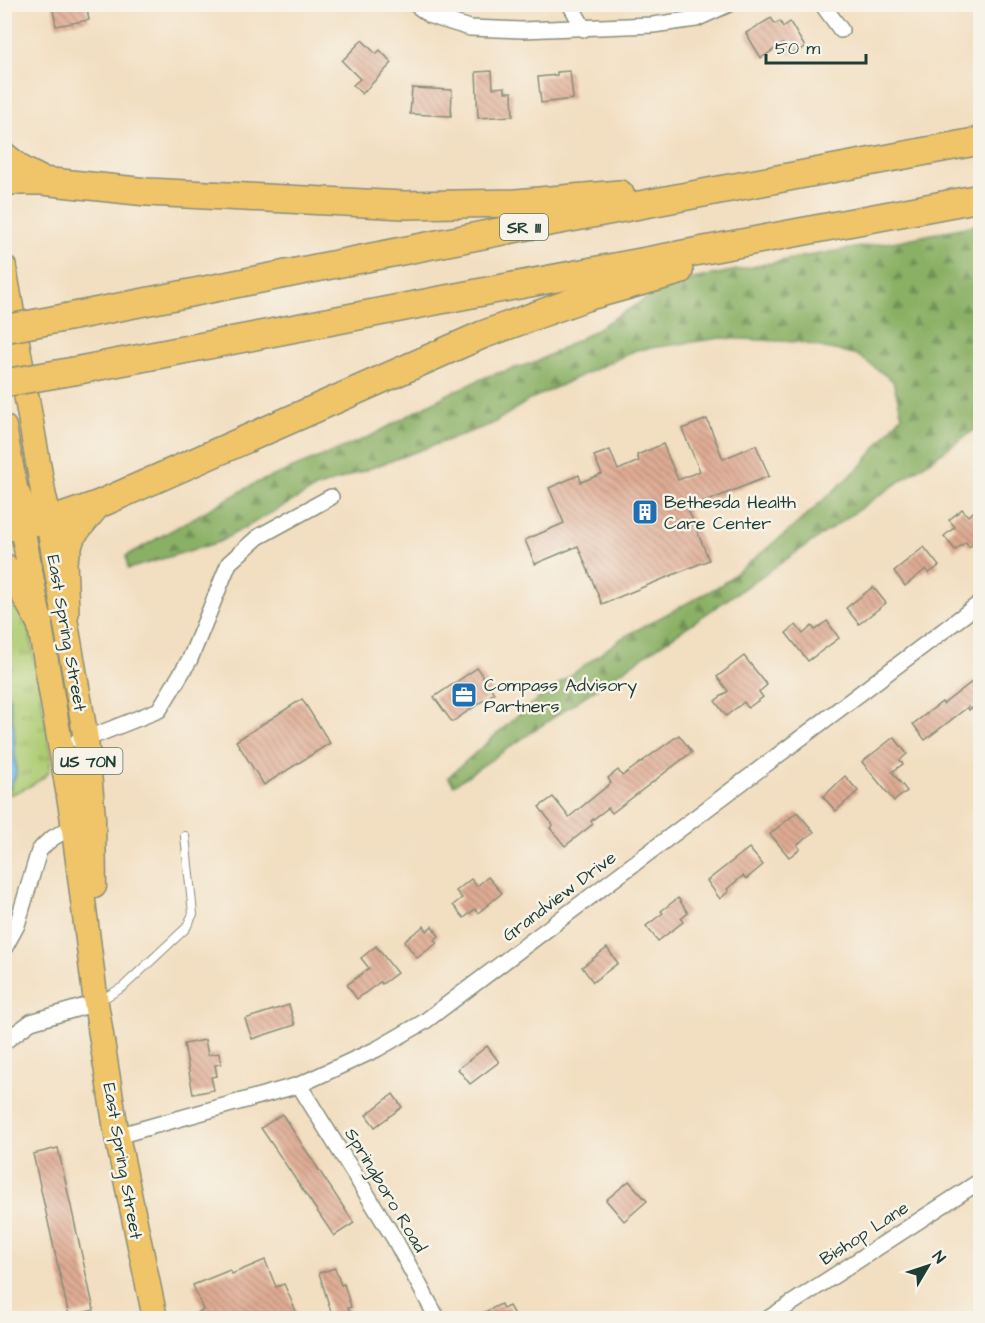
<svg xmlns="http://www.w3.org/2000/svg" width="985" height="1323" viewBox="0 0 985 1323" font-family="'Architects Daughter',sans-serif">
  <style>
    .grass { fill: url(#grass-tufts); stroke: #668454; stroke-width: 1.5 }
    .forest { fill: url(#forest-firs); stroke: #54764c; stroke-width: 1.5 }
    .water { fill: #76bced; stroke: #4a7c90; stroke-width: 1.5 }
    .building { fill: url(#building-back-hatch) }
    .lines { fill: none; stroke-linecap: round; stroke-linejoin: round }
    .lane-casing { stroke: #888e7a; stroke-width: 10 }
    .street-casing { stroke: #888e7a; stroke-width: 18 }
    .primary-casing { stroke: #888e7a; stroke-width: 27 }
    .highway-casing { stroke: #888e7a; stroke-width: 30 }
    .lane { stroke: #fff; stroke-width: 8 }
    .street { stroke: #fff; stroke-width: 15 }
    .primary { stroke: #f0c469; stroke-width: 24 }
    .highway { stroke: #f0c469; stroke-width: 27 }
    .highway-bridge-casing { stroke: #888e7a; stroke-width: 30; stroke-linecap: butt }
    .highway-bridge { stroke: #f0c469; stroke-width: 27 }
    .labels { text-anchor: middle; stroke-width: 5; stroke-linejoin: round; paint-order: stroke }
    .shield { fill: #f7f3e8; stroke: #60746a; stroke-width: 1.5 }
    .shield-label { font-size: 16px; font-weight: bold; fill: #1f3d34 }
    .poi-label { font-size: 18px; fill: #1f3d34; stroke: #f7f3e8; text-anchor: start }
    .street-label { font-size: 18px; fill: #1f3d34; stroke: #f7f3e8 }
  </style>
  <defs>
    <pattern id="grass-tufts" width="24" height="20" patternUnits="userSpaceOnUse" patternTransform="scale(1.5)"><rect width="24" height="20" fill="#aecc73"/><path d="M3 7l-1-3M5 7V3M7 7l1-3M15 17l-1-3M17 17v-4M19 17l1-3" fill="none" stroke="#8da75f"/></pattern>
    <pattern id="forest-firs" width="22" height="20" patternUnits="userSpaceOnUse" patternTransform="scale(1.5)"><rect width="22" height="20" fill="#8ab065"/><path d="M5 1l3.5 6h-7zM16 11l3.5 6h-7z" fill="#709054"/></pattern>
    <pattern id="building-back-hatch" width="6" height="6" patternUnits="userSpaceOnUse" patternTransform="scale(1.5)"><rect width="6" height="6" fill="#dfab93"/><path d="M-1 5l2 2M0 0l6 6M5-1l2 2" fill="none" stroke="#b48c79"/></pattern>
  </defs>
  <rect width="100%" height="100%" fill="#f7f3e8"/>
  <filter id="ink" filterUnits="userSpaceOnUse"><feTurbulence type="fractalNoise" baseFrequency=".0167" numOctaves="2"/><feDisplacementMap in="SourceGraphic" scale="12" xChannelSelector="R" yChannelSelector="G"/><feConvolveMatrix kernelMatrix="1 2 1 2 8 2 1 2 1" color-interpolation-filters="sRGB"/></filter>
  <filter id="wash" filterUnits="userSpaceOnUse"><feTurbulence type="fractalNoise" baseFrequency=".008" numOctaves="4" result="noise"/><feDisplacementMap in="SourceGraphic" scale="24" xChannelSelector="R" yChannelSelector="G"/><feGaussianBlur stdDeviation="1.35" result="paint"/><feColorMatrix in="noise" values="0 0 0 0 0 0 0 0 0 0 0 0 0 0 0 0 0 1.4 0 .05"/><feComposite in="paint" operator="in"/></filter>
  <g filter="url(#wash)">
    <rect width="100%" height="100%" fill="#f2dec0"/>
    <path class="grass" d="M4 588 16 597 28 622 52 758C51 763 50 769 48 773 42 781 14 795 5 795V792L9 788 16 775 14 727 5 676Z"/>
    <polygon class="forest" points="980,224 980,426 806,546 454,785 448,777 526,708 622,638 721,585 791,529 862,465 902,415 893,381 857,355 798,342 721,338 636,350 529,400 492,424 316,488 219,542 128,569 126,556 254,484 369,437 450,393 488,376 536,362 587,335 647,298 683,281 801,257 903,240"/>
    <polygon class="water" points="4,676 14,727 16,775 9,788 5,792"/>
    <g id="blocks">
      <g class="building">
        <polygon points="52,4 86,4 89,20 56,26"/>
        <polygon points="771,18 775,24 780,21 783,27 790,22 805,47 790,55 783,44 761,58 746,33"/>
        <polygon points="362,40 376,54 380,50 392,63 362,94 353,85 360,79 342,61"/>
        <polygon points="492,71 493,88 505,87 505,92 512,92 513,116 478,118 476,72"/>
        <polygon points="570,71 573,99 541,103 538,77 557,75 557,72"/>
        <polygon points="412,88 452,90 451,116 410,114"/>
        <polygon points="707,419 723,459 756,445 769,476 688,509 709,560 602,604 578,546 535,564 525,540 564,523 549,488 579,475 581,482 602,474 594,456 610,450 618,470 639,461 637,455 663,444 678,480 700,471 682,429"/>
        <polygon points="962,509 968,516 976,510 981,516 981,538 969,547 966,542 955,550 944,536 955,527 949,520"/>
        <polygon points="924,547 939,566 929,573 926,569 905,586 894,571"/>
        <polygon points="873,587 886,603 859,624 846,608"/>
        <polygon points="827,621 839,638 808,661 786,633 796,625 803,634 812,626 815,630"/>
        <polygon points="744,656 767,685 759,692 763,697 748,708 744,702 726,716 715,701 728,691 717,677"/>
        <polygon points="477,668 494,693 452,722 434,697"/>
        <polygon points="981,675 981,701 969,710 968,707 925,740 913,724 942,702 943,704"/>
        <polygon points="302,699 330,743 264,785 236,741"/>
        <polygon points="679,735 692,752 612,813 608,808 591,821 593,824 565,846 550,828 553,825 539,807 553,797 569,817 611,783 608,778 618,770 622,776"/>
        <polygon points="894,737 907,754 900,760 903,764 892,772 907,791 894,801 862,762"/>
        <polygon points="845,776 858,791 836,811 823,797"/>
        <polygon points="797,812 814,832 797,845 800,849 789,857 770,834"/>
        <polygon points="749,848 763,865 746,879 743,876 727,889 729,891 720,899 707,881"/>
        <polygon points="488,877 502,893 478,913 475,909 464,918 453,905 462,898 456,891 471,879 477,886"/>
        <polygon points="678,898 688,913 681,919 683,922 658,941 646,926 663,913 661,911"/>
        <polygon points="424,926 427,931 432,926 439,936 434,940 437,943 417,958 404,941"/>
        <polygon points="376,946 397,973 382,984 380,982 357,999 347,985 369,968 361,958"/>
        <polygon points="607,948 618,963 593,982 582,967"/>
        <polygon points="289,1005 295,1025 252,1039 245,1019"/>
        <polygon points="205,1040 208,1055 219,1053 221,1064 215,1065 217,1076 211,1077 214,1090 193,1094 184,1044"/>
        <polygon points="487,1046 499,1062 470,1084 458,1069"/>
        <polygon points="393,1094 402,1107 375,1127 366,1115"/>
        <polygon points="282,1114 354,1223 334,1236 261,1128"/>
        <polygon points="58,1148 94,1310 69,1316 33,1154"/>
        <polygon points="629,1181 647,1201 624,1221 606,1200"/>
        <polygon points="265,1260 276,1287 284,1284 299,1318 185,1318 203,1310 193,1285 230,1270 232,1274"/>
        <polygon points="335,1268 341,1285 344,1284 351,1307 348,1308 351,1316 342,1318 333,1318 319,1273"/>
        <polygon points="501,1304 503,1309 509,1306 516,1318 473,1318"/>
      </g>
    </g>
  </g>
  <g filter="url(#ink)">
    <use href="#blocks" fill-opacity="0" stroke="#888e7a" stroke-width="1.5"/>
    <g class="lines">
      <g class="lane-casing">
        <polyline id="lane" points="99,1001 123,987 186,928 193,914 185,836"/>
      </g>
      <g class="street-casing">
        <g id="street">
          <polyline points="415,4 431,16 470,28 522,30 653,25 696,19 729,4"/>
          <polyline points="570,4 584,29"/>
          <polyline points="822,4 841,30"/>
          <polyline points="78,740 86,739 159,710 190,659 229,563 258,537 331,497"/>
          <path d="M4 949 17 925 39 851C48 839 59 834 73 827"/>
          <polyline points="4,1042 31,1022 96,1003"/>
          <polyline points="299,1085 394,1238 437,1318"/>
          <polyline points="117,1136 299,1085 377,1049 424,1022 980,603"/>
          <polyline points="769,1318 980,1181"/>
        </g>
      </g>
      <g class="primary-casing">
        <g id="primary">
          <polyline points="4,267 86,739 93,817 94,886"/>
          <polyline points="4,427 39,620 72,814 96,1003 117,1136 155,1318"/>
        </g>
      </g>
      <g class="highway-casing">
        <g id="highway">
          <polyline points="4,156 23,171 41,180"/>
          <polyline points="4,181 42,181 147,192 404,205 516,203 620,194"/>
          <polyline points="69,317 528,226 980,141"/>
          <polyline points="74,371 503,288 980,198"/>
          <path d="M17 496C23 510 31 524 48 522L97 505 482 335 586 297 679 271"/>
          <path d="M4 527C22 527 39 520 44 502"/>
          <polyline points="4,567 21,587 39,620"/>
          <polyline points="65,613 63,560 72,535 97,505"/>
        </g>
      </g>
      <use href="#lane" class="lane"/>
      <use href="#street" class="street"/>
      <use href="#primary" class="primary"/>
      <use href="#highway" class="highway"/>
      <g class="highway-bridge-casing">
        <g id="highway-bridge">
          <polyline points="4,329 69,317"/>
          <polyline points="4,383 74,371"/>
        </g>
      </g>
      <use href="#highway-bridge" class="highway-bridge"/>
    </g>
  </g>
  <defs>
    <g id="building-square" transform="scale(1.35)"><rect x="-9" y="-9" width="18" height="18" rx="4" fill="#1f6fb2" stroke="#f7f3e8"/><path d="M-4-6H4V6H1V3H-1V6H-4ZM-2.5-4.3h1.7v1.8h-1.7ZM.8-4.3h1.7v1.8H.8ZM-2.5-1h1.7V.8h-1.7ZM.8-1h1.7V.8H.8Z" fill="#fff"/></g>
    <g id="office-square" transform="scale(1.35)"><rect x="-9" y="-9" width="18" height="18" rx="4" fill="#1f6fb2" stroke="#f7f3e8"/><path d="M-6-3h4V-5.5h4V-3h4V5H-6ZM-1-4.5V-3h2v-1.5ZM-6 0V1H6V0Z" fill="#fff"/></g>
  </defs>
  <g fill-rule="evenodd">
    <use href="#building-square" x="645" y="512"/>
    <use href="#office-square" x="464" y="695"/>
  </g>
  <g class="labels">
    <g class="shield">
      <rect x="500" y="214" width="48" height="26" rx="4.5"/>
      <rect x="53.5" y="748" width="69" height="26" rx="4.5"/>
    </g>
    <g class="shield-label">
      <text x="524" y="233">SR 111</text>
      <text x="88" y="767">US 70N</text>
    </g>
    <g class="poi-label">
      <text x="664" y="508">Bethesda Health<tspan x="664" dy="21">Care Center</tspan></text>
      <text x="484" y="691">Compass Advisory<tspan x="484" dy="21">Partners</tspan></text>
    </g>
    <g class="street-label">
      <text transform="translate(67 633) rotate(80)" y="6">East Spring Street</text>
      <text transform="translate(559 896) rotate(-37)" y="6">Grandview Drive</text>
      <text transform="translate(123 1161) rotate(80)" y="6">East Spring Street</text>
      <text transform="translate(386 1190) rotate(59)" y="6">Springboro Road</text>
      <text transform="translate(864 1233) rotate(-33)" y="6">Bishop Lane</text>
    </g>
  </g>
  <rect width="985" height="1323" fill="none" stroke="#f7f3e8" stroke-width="24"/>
  <g transform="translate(928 1266) rotate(51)" stroke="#f7f3e8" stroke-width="4.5" paint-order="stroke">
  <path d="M0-4.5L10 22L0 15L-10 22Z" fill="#1f3d34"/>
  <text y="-9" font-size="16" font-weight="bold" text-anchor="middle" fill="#1f3d34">N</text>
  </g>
  <path d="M766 54v9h100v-9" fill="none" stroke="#1f3d34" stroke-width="3"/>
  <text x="775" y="54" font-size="18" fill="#1f3d34" stroke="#f7f3e8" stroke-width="4.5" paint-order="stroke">50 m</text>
</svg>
